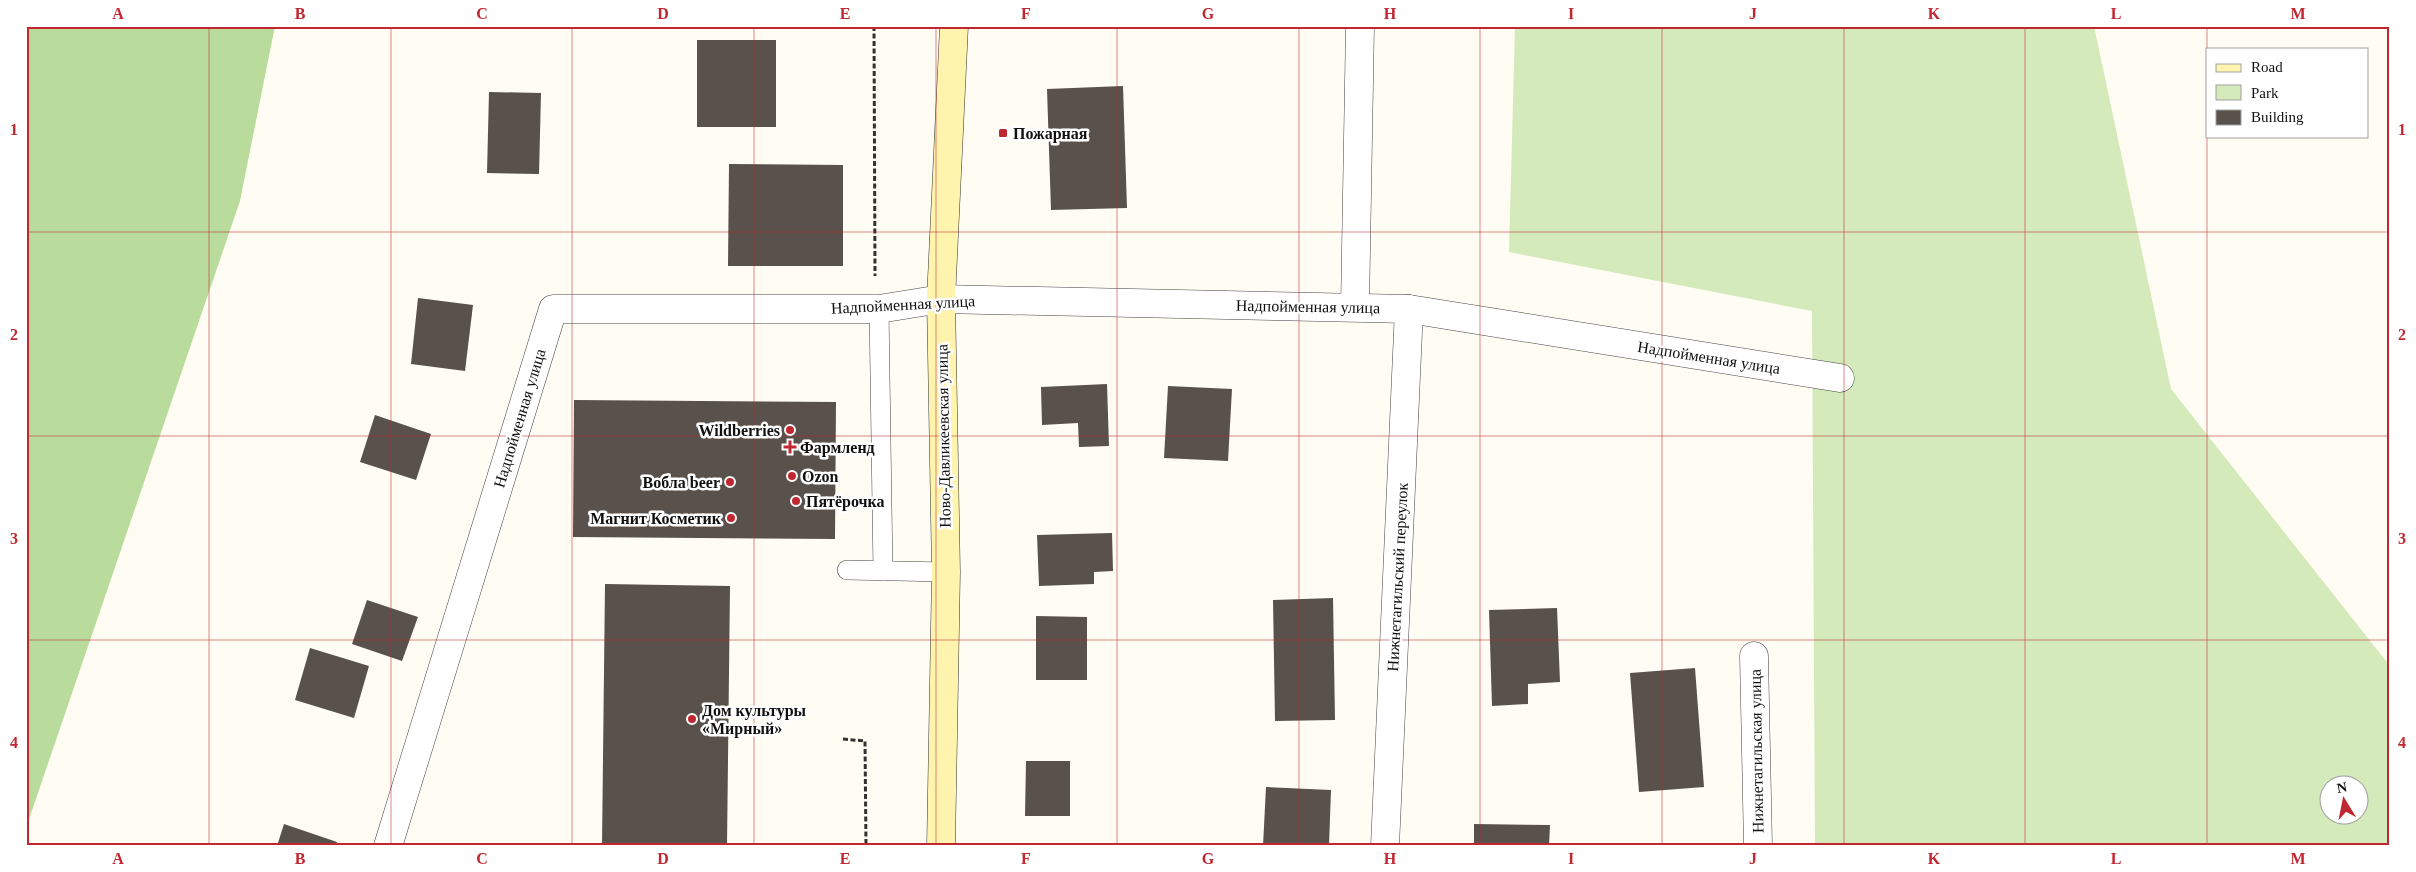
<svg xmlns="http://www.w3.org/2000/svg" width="2416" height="872" viewBox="0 0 2416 872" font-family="Georgia,serif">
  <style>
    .green { fill: #d4eabb; fill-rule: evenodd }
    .forest { fill: #b9db9b }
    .building { fill: #59514c }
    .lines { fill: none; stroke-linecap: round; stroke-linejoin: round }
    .lane-casing { stroke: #434343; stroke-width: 20 }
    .street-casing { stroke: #434343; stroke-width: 29 }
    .secondary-casing { stroke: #323232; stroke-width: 29 }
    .path { stroke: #323232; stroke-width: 3; stroke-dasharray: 5 2.5; stroke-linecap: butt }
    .lane { stroke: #fff; stroke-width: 19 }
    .street { stroke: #fff; stroke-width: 28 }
    .secondary { stroke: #fff4ae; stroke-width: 28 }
    .grid { fill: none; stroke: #c12730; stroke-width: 1; stroke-opacity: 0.55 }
    .poi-dot { fill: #c12730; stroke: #fff; stroke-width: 2 }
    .labels { text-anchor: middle; stroke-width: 5; stroke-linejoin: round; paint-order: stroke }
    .poi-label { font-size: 16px; font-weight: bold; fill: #101010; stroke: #fff; text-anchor: start }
    .street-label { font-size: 16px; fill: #101010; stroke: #fff }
    .neatline { fill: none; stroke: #c12730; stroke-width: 2 }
    .grid-label { font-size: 16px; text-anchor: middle; font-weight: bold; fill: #c12730 }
  </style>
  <rect width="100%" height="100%" fill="#fffcf3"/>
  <path class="green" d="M1515 26H2094L2171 389 2390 666V846H1815L1812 311 1509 252ZM2328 784H2358V814H2328Z"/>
  <polygon class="forest" points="26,26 275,26 240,201 26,828"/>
  <g class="building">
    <rect x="697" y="40" width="79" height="87"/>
    <polygon points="1123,86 1127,208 1051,210 1047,89"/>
    <polygon points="489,92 541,93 539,174 487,173"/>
    <polygon points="729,164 843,165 843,266 728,266"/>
    <polygon points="418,298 473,305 465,371 411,364"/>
    <polygon points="1107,384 1109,446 1079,447 1078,423 1042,425 1041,387"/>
    <polygon points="1168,386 1232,389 1228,461 1164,458"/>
    <polygon points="574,400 836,402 835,539 573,537"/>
    <polygon points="375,415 431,434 416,480 360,462"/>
    <polygon points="1112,533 1113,571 1094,572 1094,584 1039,586 1037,535"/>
    <polygon points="605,584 730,586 727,846 602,846"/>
    <polygon points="1333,598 1335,720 1275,721 1273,600"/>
    <polygon points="367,600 418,617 402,661 352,644"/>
    <polygon points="1557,608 1560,682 1528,684 1528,704 1492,706 1489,610"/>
    <polygon points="1036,616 1087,617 1087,680 1036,680"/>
    <polygon points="310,648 369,666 354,718 295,700"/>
    <polygon points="1695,668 1704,787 1639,792 1630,673"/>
    <polygon points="1026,761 1070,761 1070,816 1025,816"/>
    <polygon points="1266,787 1331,790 1329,846 1263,846"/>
    <polygon points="284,824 337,842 336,846 277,846"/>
    <polygon points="1474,824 1550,825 1549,846 1474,846"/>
  </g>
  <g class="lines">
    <g class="lane-casing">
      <g id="lane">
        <polyline points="879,309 883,571"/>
        <polyline points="847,570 946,572"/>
      </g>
    </g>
    <g class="street-casing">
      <g id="street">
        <polyline points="1355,307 1360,26"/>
        <polyline points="1754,656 1758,846"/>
        <polyline points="388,846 553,309 879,309 941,299 1409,309 1840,378"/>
        <polyline points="1385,846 1409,309"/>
      </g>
    </g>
    <g class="secondary-casing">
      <polyline id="secondary" points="941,846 946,572 941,299 954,26"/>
    </g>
    <g class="path">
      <polyline points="874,26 875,276"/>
      <polyline points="843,739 865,741 866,846"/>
    </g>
    <use href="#lane" class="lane"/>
    <use href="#street" class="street"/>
    <use href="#secondary" class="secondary"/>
  </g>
  <path class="grid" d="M209 26V846M391 26V846M572 26V846M754 26V846M936 26V846M1117 26V846M1299 26V846M1480 26V846M1662 26V846M1844 26V846M2025 26V846M2207 26V846M26 232H2390M26 436H2390M26 640H2390"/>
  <g class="poi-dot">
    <rect x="998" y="128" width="10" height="10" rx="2.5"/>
    <circle cx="790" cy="430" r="5"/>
    <path d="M787.5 439.5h5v5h5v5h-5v5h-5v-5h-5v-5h5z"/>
    <circle cx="792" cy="476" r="5"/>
    <circle cx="730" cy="482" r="5"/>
    <circle cx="796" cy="501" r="5"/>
    <circle cx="731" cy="518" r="5"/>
    <circle cx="692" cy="719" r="5"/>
  </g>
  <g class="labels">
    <g class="poi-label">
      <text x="1013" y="139">Пожарная</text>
      <text x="780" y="436" text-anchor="end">Wildberries</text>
      <text x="800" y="453">Фармленд</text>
      <text x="802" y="482">Ozon</text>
      <text x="720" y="488" text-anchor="end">Вобла beer</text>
      <text x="806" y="507">Пятёрочка</text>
      <text x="721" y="524" text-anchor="end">Магнит Косметик</text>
      <text x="702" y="716">Дом культуры<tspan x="702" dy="18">«Мирный»</tspan></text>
    </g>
    <g class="street-label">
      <text transform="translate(903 304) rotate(-3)" y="6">Надпойменная улица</text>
      <text transform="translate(1308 306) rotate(1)" y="6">Надпойменная улица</text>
      <text transform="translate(1709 357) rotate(9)" y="6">Надпойменная улица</text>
      <text transform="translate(519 418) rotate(-73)" y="6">Надпойменная улица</text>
      <text transform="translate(943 436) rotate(-91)" y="6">Ново-Давликеевская улица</text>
      <text transform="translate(1397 577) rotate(-87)" y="6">Нижнетагильский переулок</text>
      <text transform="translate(1756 751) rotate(-91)" y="6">Нижнетагильская улица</text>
    </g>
  </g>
  <rect width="2416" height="872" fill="none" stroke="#ffffff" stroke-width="55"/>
  <rect x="2206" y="48" width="162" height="90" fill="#ffffff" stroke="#9f9f9f"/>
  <rect x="2216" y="64" width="25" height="8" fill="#fff4ae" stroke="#9f9f9f"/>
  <text x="2251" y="72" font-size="15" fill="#101010">Road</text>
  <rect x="2216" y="85" width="25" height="15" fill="#d4eabb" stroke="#9f9f9f"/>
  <text x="2251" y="98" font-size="15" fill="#101010">Park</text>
  <rect x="2216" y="110" width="25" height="15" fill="#59514c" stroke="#9f9f9f"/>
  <text x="2251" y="122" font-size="15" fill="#101010">Building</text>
  <g transform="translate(2344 800) rotate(350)"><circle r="24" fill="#ffffff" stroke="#9f9f9f"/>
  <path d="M0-4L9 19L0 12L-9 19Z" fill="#c12730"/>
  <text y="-8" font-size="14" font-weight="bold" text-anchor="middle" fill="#101010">N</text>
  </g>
  <rect x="28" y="28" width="2360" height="816" class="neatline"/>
  <g class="grid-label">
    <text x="118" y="19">A</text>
    <text x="300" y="19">B</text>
    <text x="482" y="19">C</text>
    <text x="663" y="19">D</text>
    <text x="845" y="19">E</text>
    <text x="1026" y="19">F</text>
    <text x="1208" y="19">G</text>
    <text x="1390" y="19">H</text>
    <text x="1571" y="19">I</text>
    <text x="1753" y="19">J</text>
    <text x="1934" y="19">K</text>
    <text x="2116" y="19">L</text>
    <text x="2298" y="19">M</text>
    <text x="14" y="135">1</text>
    <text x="2402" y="135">1</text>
    <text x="14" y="340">2</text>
    <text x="2402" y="340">2</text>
    <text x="14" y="544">3</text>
    <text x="2402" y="544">3</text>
    <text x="14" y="748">4</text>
    <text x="2402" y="748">4</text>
    <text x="118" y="864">A</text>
    <text x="300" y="864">B</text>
    <text x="482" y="864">C</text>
    <text x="663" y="864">D</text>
    <text x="845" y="864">E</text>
    <text x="1026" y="864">F</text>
    <text x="1208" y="864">G</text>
    <text x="1390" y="864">H</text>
    <text x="1571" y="864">I</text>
    <text x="1753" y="864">J</text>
    <text x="1934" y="864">K</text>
    <text x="2116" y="864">L</text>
    <text x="2298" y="864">M</text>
  </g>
</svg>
